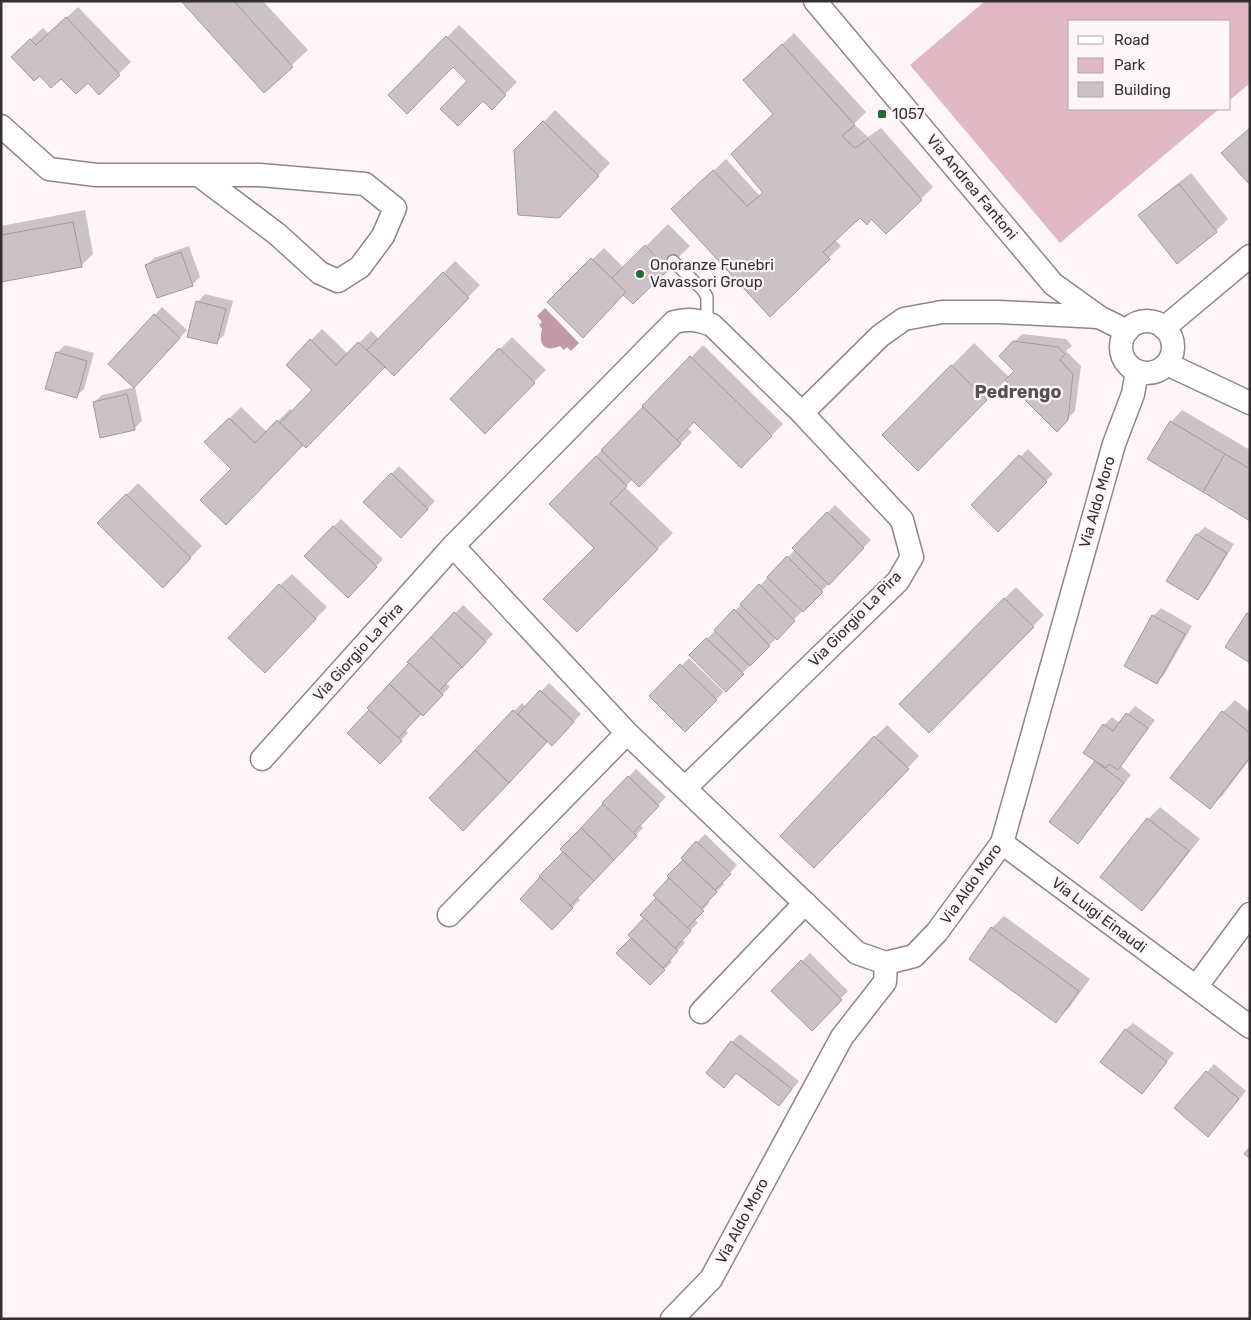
<svg xmlns="http://www.w3.org/2000/svg" width="1251" height="1320" viewBox="0 0 1251 1320" font-family="Rubik,sans-serif">
  <style>
    .green { fill: #e0b9c4 }
    .water { fill: #c19aa5 }
    .shadow { fill: #0003 }
    .building { fill: #ccc2c5; stroke: #a3989b }
    .lines { fill: none; stroke-linecap: round; stroke-linejoin: round }
    .service-casing { stroke: #908689; stroke-width: 14 }
    .minor-casing { stroke: #908689; stroke-width: 25 }
    .service { stroke: #fff; stroke-width: 11 }
    .minor { stroke: #fff; stroke-width: 22 }
    .poi-dot { fill: #246b38; stroke: #fef5f8; stroke-width: 2 }
    .labels { text-anchor: middle; stroke-width: 4.5; stroke-linejoin: round; paint-order: stroke }
    .poi-label { font-size: 15px; fill: #343031; stroke: #fef5f8; text-anchor: start }
    .street-label { font-size: 15px; fill: #343031; stroke: #fef5f8 }
    .quarter-label { font-size: 18px; font-weight: bold; fill: #584f51; stroke: #fef5f8 }
  </style>
  <rect width="100%" height="100%" fill="#fef5f8"/>
  <polygon class="green" points="985,1 1250,1 1250,83 1230,100 1230,21 1070,21 1070,109 1219,109 1060,243 910,65"/>
  <path class="water" d="M545 308 579 343 571 351 567 347 564 350 560 346C544 353 538 344 542 329L539 325 542 322 537 316Z"/>
  <g class="shadow">
    <polygon points="182,1 263,1 308,50 264,91"/>
    <polygon points="78,7 131,62 99,93 88,81 24,45 43,28 49,34"/>
    <polygon points="459,25 517,82 492,108 469,81 453,66 390,95"/>
    <polygon points="794,33 866,112 854,124 868,137 881,128 933,187 886,233 872,219 867,223 860,217 835,240 841,246 770,315 685,198 726,159 759,195 764,192 774,114 757,69"/>
    <polygon points="555,110 610,163 571,204 516,151"/>
    <polygon points="1191,173 1228,219 1216,231 1140,215 1152,204"/>
    <polygon points="85,210 93,254 81,266 1,281 1,226"/>
    <polygon points="668,224 690,246 633,302 624,294 549,302 604,248 624,268"/>
    <polygon points="189,246 200,277 192,285 147,265 154,258"/>
    <polygon points="455,261 480,285 394,374 385,366 233,469 206,442 241,407 267,432 290,409 293,412 314,390 287,365 322,329 348,354 371,331 379,339"/>
    <polygon points="205,294 233,301 224,335 216,343 198,302"/>
    <polygon points="162,307 187,330 142,379 110,364"/>
    <polygon points="1022,334 1066,339 1072,346 1066,351 1081,366 1075,411 1057,430 1006,380 918,469 884,435 974,343 1009,377 1016,371 1000,356"/>
    <polygon points="512,337 546,370 485,432 452,399"/>
    <polygon points="65,345 94,353 84,389 76,396 57,353"/>
    <polygon points="703,345 783,424 741,466 694,420 687,428 692,432 639,485 633,479 625,487 673,533 577,631 595,548 550,504"/>
    <polygon points="135,387 142,421 134,429 94,402 102,395"/>
    <polygon points="1182,410 1250,450 1250,519 1171,422"/>
    <polygon points="1028,449 1053,474 998,530 973,505"/>
    <polygon points="399,466 435,501 401,537 365,502"/>
    <polygon points="138,483 202,546 163,586 99,523"/>
    <polygon points="835,505 871,540 726,690 691,655 795,550 793,548"/>
    <polygon points="341,519 383,559 348,596 305,556"/>
    <polygon points="1205,527 1234,544 1205,591 1198,599 1168,581 1197,534"/>
    <polygon points="292,574 327,607 276,660 280,585"/>
    <polygon points="1016,587 1044,615 929,731 901,704"/>
    <polygon points="463,605 493,634 446,683 450,687 423,714 421,712 405,729 408,733 380,762 349,733 411,663 409,661"/>
    <polygon points="1161,608 1192,626 1164,675 1157,682 1153,616"/>
    <polygon points="689,658 724,692 685,730 651,696"/>
    <polygon points="549,683 581,714 552,744 548,741 520,770 475,751 522,703 526,707"/>
    <polygon points="1235,700 1250,712 1250,759 1222,796 1210,807 1223,712"/>
    <polygon points="1135,706 1155,720 1121,766 1131,775 1085,834 1078,842 1050,822 1097,761 1104,725 1112,717 1120,723"/>
    <polygon points="887,725 919,756 826,855 875,737"/>
    <polygon points="636,769 666,797 640,824 643,828 577,897 580,900 552,928 522,899 605,804 604,803"/>
    <polygon points="1160,807 1200,839 1154,897 1142,909 1148,819"/>
    <polygon points="705,834 737,865 722,882 724,884 708,901 710,902 694,919 698,923 682,939 685,943 669,959 672,962 650,984 618,953 632,938 646,918 642,915 658,898 654,895 685,860 682,858"/>
    <polygon points="1004,916 1090,979 1068,1009 1056,1021 992,928"/>
    <polygon points="810,953 848,991 812,1029 773,991"/>
    <polygon points="1133,1023 1174,1053 1142,1092 1125,1030"/>
    <polygon points="740,1034 799,1081 779,1105 737,1072 724,1086 732,1042"/>
    <polygon points="1214,1064 1246,1091 1216,1127 1207,1072"/>
  </g>
  <g class="building">
    <polygon points="181,1 234,1 293,67 264,93"/>
    <polygon points="66,17 120,75 99,95 88,83 76,94 61,79 51,88 40,76 34,81 11,57 30,39 36,45"/>
    <polygon points="446,36 506,95 492,110 483,101 458,126 440,109 467,81 453,67 407,114 388,95"/>
    <polygon points="782,44 855,125 842,136 855,148 868,139 922,200 886,234 871,219 867,225 860,218 823,252 830,259 770,317 671,209 713,170 747,206 763,193 731,154 773,114 743,80"/>
    <polygon points="543,121 599,176 559,218 518,215 514,150"/>
    <polygon points="1250,128 1250,185 1221,153"/>
    <polygon points="1179,184 1217,232 1177,264 1138,215"/>
    <polygon points="73,222 82,267 1,282 1,235"/>
    <polygon points="645,245 668,270 633,304 623,295 626,292 611,279"/>
    <polygon points="181,252 193,286 157,298 145,265"/>
    <polygon points="591,258 626,292 583,338 547,302"/>
    <polygon points="443,272 469,298 394,376 367,350"/>
    <polygon points="196,301 226,309 217,344 187,337"/>
    <polygon points="154,314 180,338 134,388 108,364"/>
    <polygon points="310,339 336,365 358,342 385,367 306,448 280,423 312,390 286,365"/>
    <polygon points="1013,341 1058,347 1065,354 1060,360 1073,374 1068,420 1057,432 1005,380 1014,371 999,356"/>
    <polygon points="499,348 535,383 485,434 450,399"/>
    <polygon points="56,352 87,361 77,398 45,389"/>
    <polygon points="690,356 772,436 741,468 694,422 677,440 642,406"/>
    <polygon points="951,365 987,400 918,471 882,435"/>
    <polygon points="127,394 135,430 100,438 93,402"/>
    <polygon points="643,407 681,444 639,487 601,450"/>
    <polygon points="229,418 255,443 277,420 303,445 226,525 200,500 231,469 204,442"/>
    <polygon points="1170,421 1225,454 1203,492 1147,459"/>
    <polygon points="1225,454 1250,469 1250,521 1203,492"/>
    <polygon points="1019,455 1047,482 998,532 971,505"/>
    <polygon points="596,456 627,486 610,503 658,549 577,632 543,599 594,548 549,504"/>
    <polygon points="391,473 428,509 401,538 363,502"/>
    <polygon points="126,494 191,558 163,588 97,523"/>
    <polygon points="827,512 864,548 829,585 792,548"/>
    <polygon points="333,526 377,567 348,598 304,556"/>
    <polygon points="1196,534 1227,553 1198,600 1166,581"/>
    <polygon points="787,556 823,592 803,612 767,577"/>
    <polygon points="279,584 316,619 265,673 228,638"/>
    <polygon points="759,584 795,621 777,640 740,604"/>
    <polygon points="1004,598 1034,627 929,733 899,704"/>
    <polygon points="734,609 770,646 750,666 714,630"/>
    <polygon points="454,612 486,642 462,668 431,637"/>
    <polygon points="1247,613 1250,615 1250,663 1225,647"/>
    <polygon points="1152,615 1185,634 1157,684 1124,666"/>
    <polygon points="431,637 462,667 439,691 407,662"/>
    <polygon points="706,638 744,674 726,692 689,655"/>
    <polygon points="409,663 443,695 423,716 389,684"/>
    <polygon points="680,664 717,700 685,732 649,696"/>
    <polygon points="389,684 421,714 398,738 367,708"/>
    <polygon points="540,690 574,722 552,746 518,714"/>
    <polygon points="369,710 402,741 380,764 347,733"/>
    <polygon points="513,710 547,742 509,783 475,750"/>
    <polygon points="1222,711 1250,733 1250,757 1210,809 1170,778"/>
    <polygon points="1126,713 1148,728 1118,770 1109,764 1106,768 1083,753 1103,724 1113,731"/>
    <polygon points="874,736 909,769 814,868 780,836"/>
    <polygon points="475,750 509,783 463,831 429,798"/>
    <polygon points="1095,761 1124,783 1078,844 1049,822"/>
    <polygon points="628,776 659,806 633,833 602,803"/>
    <polygon points="603,804 637,836 614,860 581,828"/>
    <polygon points="1147,818 1189,851 1142,911 1100,877"/>
    <polygon points="581,828 614,860 594,881 560,849"/>
    <polygon points="696,841 731,874 715,890 681,858"/>
    <polygon points="563,852 594,881 570,906 539,876"/>
    <polygon points="683,860 717,892 701,909 667,876"/>
    <polygon points="540,877 573,908 552,930 520,899"/>
    <polygon points="669,878 704,911 687,928 653,895"/>
    <polygon points="656,898 691,931 675,948 640,915"/>
    <polygon points="644,918 678,951 663,968 628,935"/>
    <polygon points="991,927 1079,991 1056,1023 969,959"/>
    <polygon points="631,938 665,970 650,985 616,953"/>
    <polygon points="801,960 842,1000 812,1031 771,991"/>
    <polygon points="1125,1029 1167,1062 1142,1094 1100,1062"/>
    <polygon points="731,1041 792,1089 779,1106 736,1073 724,1088 706,1073"/>
    <polygon points="1206,1071 1239,1099 1208,1137 1174,1108"/>
    <polygon points="1250,1147 1250,1158 1244,1154"/>
  </g>
  <g class="lines">
    <g class="service-casing">
      <polyline id="service" points="673,261 703,290 707,297 707,315 712,325"/>
    </g>
    <g class="minor-casing">
      <g id="minor">
        <polyline points="815,1 1053,284 1099,317 1127,331"/>
        <polyline points="1,126 49,169 96,175 260,175 365,184 395,208 383,236 360,267 338,281 320,273 277,234 200,176"/>
        <circle cx="1147" cy="347" r="26"/>
        <polyline points="1164,328 1250,256"/>
        <polyline points="1167,364 1250,403"/>
        <path d="M453 546 674 322C688 318 698 320 712 325L802 413"/>
        <polyline points="262,759 453,546 627,733 857,953 886,963"/>
        <polyline points="685,788 898,581 912,557 902,520 802,413 880,336 904,319 942,312 999,312 1099,317"/>
        <polyline points="1002,843 1196,987"/>
        <polyline points="1250,914 1196,987 1250,1027"/>
        <polyline points="449,915 627,733"/>
        <polyline points="886,963 914,956 937,932 1002,843 1114,444 1133,394 1137,371"/>
        <polyline points="701,1012 805,903"/>
        <polyline points="672,1319 711,1279 842,1037 885,982 886,963"/>
      </g>
    </g>
    <use href="#service" class="service"/>
    <use href="#minor" class="minor"/>
  </g>
  <g class="poi-dot">
    <rect x="877" y="109" width="10" height="10" rx="2.5"/>
    <circle cx="640" cy="274" r="5"/>
  </g>
  <g class="labels">
    <g class="poi-label">
      <text x="892" y="119">1057</text>
      <text x="650" y="270">Onoranze Funebri<tspan x="650" dy="17">Vavassori Group</tspan></text>
    </g>
    <g class="street-label">
      <text transform="translate(972 187) rotate(50)" y="5">Via Andrea Fantoni</text>
      <text transform="translate(1097 502) rotate(-74)" y="5">Via Aldo Moro</text>
      <text transform="translate(855 619) rotate(-46)" y="5">Via Giorgio La Pira</text>
      <text transform="translate(358 652) rotate(-48)" y="5">Via Giorgio La Pira</text>
      <text transform="translate(971 884) rotate(-55)" y="5">Via Aldo Moro</text>
      <text transform="translate(1099 915) rotate(37)" y="5">Via Luigi Einaudi</text>
      <text transform="translate(742 1221) rotate(-62)" y="5">Via Aldo Moro</text>
    </g>
    <g class="quarter-label">
      <text x="1018" y="398">Pedrengo</text>
    </g>
  </g>
  <rect width="1251" height="1320" fill="none" stroke="#343031" stroke-width="5"/>
  <rect x="1068" y="20" width="162" height="90" fill="#fef5f8" stroke="#ada6a8"/>
  <rect x="1078" y="36" width="25" height="8" fill="#ffffff" stroke="#ada6a8"/>
  <text x="1114" y="45" font-size="15" fill="#343031">Road</text>
  <rect x="1078" y="58" width="25" height="15" fill="#e0b9c4" stroke="#ada6a8"/>
  <text x="1114" y="70" font-size="15" fill="#343031">Park</text>
  <rect x="1078" y="82" width="25" height="15" fill="#ccc2c5" stroke="#ada6a8"/>
  <text x="1114" y="95" font-size="15" fill="#343031">Building</text>
</svg>
